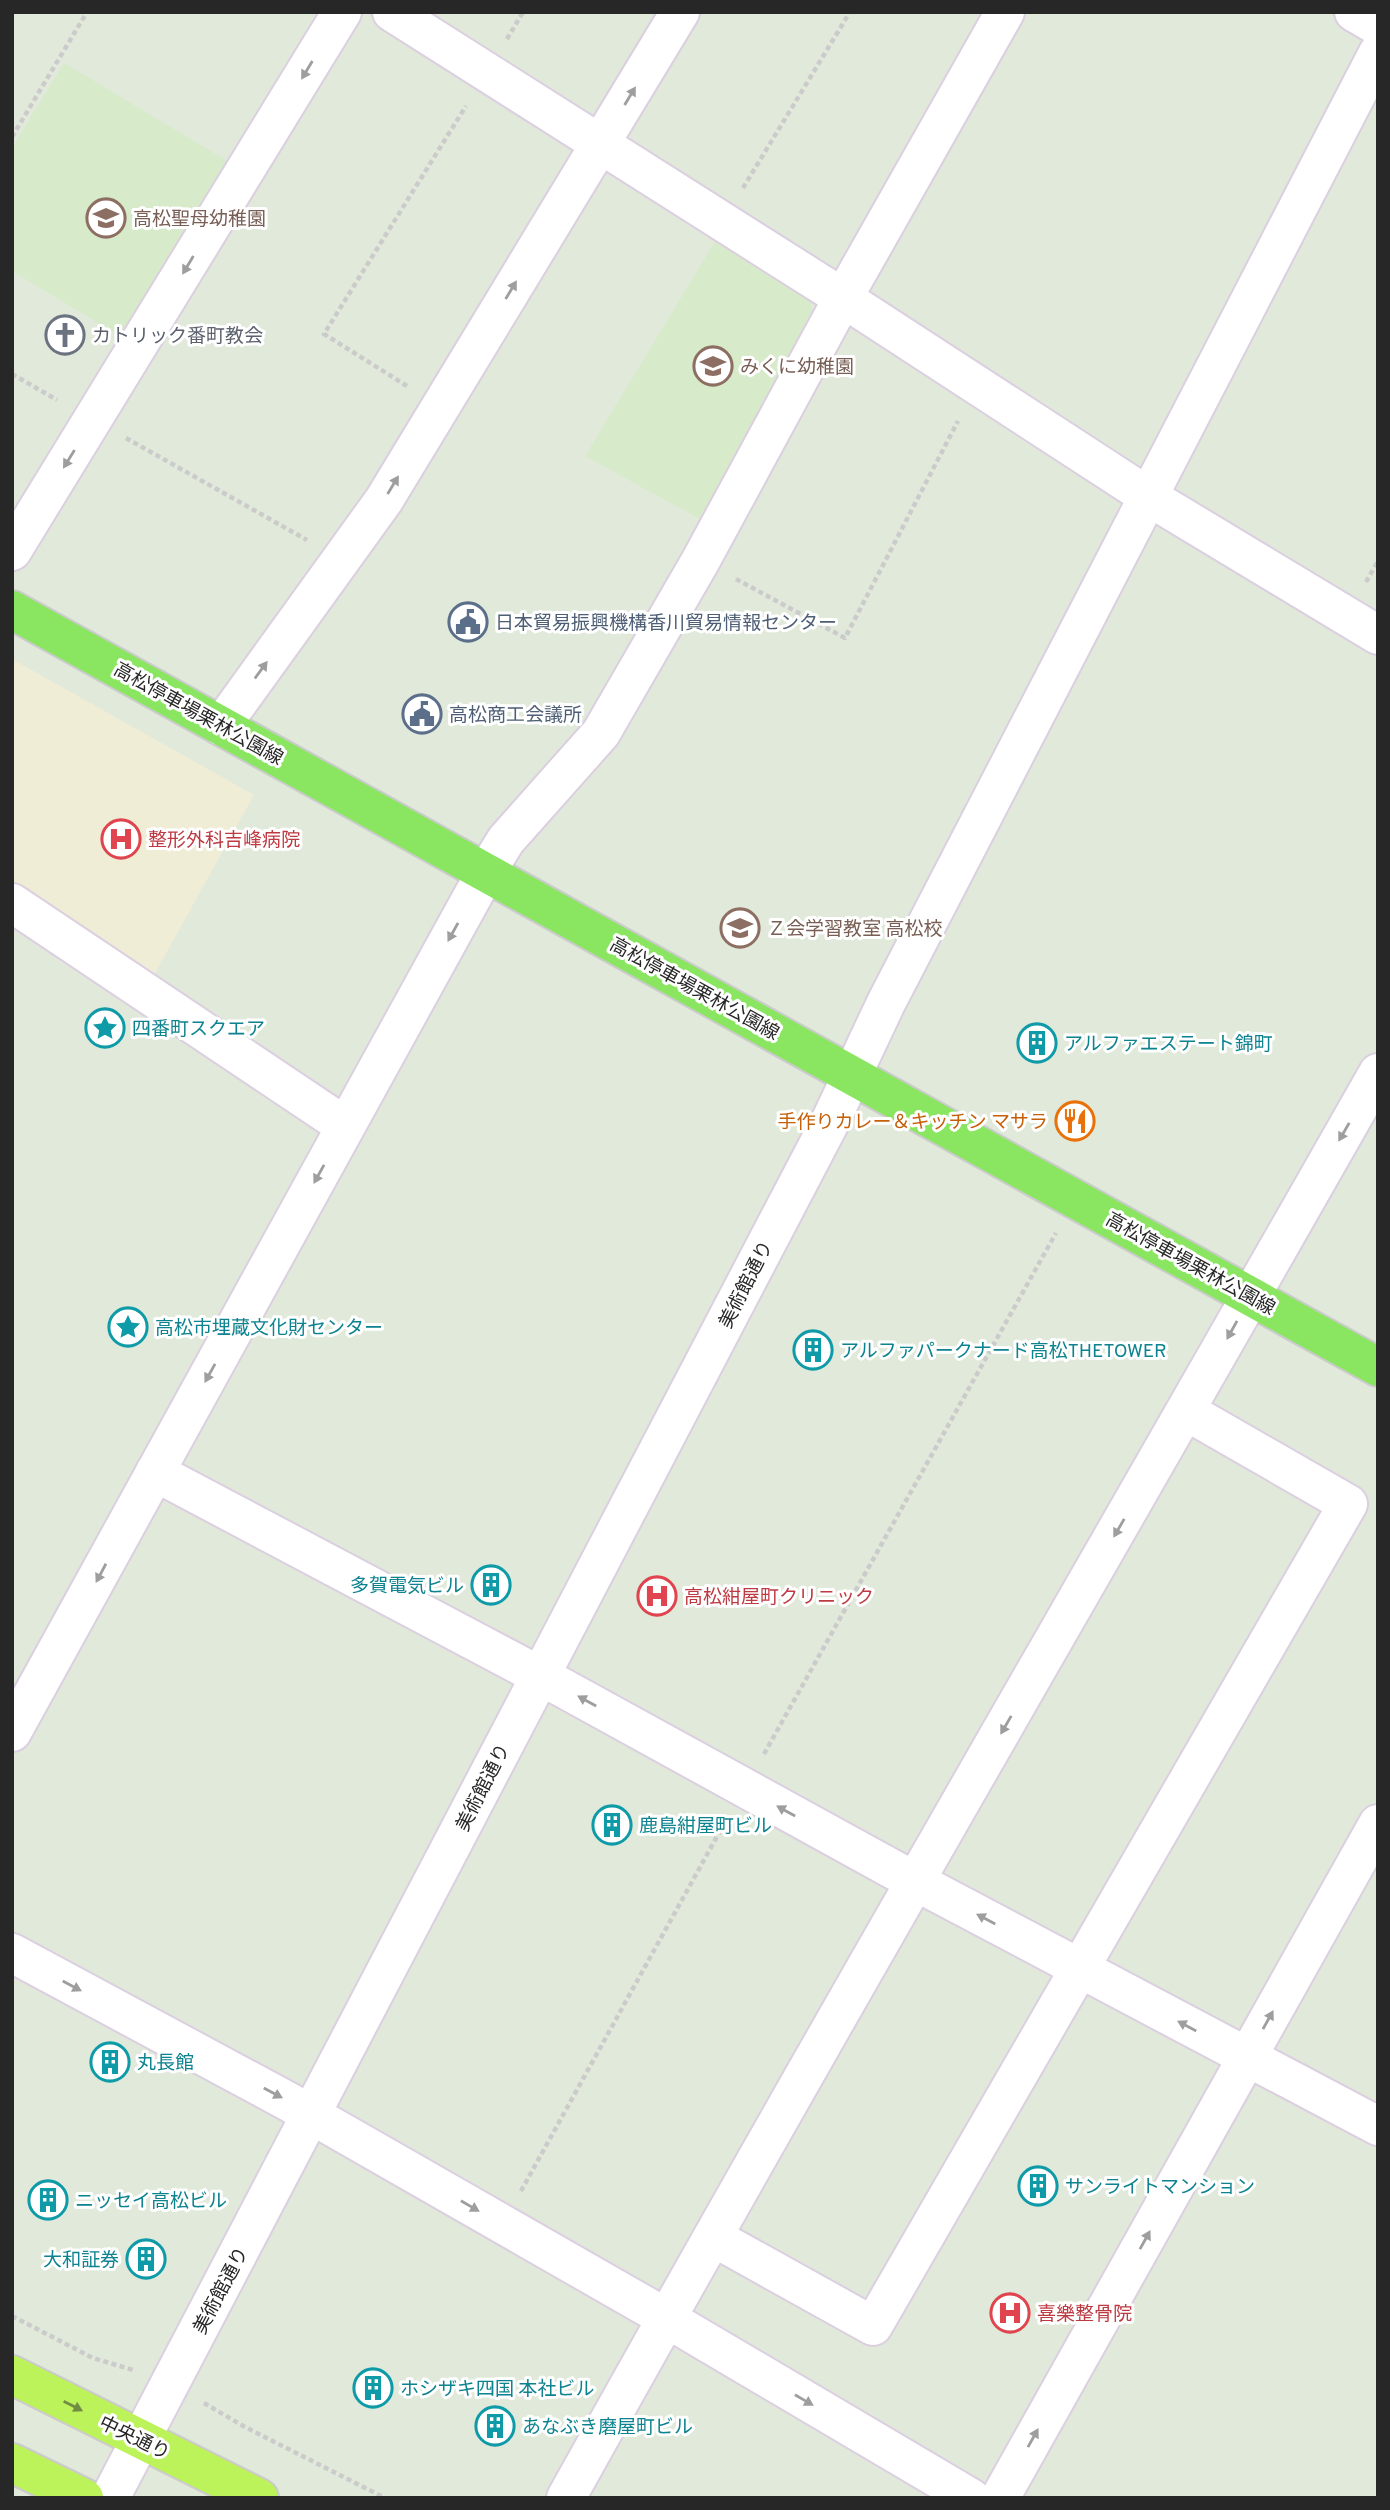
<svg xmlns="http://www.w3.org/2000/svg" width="1390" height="2510" viewBox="0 0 1390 2510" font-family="Overpass,'Noto Sans JP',sans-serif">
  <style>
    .education { fill: #d7eaca }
    .medical { fill: #f0edd7 }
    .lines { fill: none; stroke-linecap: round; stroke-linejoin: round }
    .minor-casing { stroke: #dbcfe0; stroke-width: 42 }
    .major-casing { stroke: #cbcbcb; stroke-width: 42 }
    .highway-casing { stroke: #cbcbcb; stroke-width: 42 }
    .path { stroke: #cbcbcb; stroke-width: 4.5; stroke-dasharray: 5 3.5; stroke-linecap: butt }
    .minor { stroke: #fff; stroke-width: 38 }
    .major { stroke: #8ae661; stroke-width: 38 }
    .highway { stroke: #bcf35b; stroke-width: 38 }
    .oneway { fill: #9e9e9e }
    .oneway2 { fill: #728d41 }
    .labels { text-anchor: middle; stroke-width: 6; stroke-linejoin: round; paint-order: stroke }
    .education-label { font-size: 19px; fill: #785e54; stroke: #fff; text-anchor: start }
    .worship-label { font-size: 19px; fill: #5b616d; stroke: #fff; text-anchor: start }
    .service-label { font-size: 19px; fill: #4e5e75; stroke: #fff; text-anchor: start }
    .street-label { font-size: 19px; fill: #272727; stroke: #fff }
    .health-label { font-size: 19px; fill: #be3a42; stroke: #fff; text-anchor: start }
    .culture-label { font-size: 19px; fill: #0d838f; stroke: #fff; text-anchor: start }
    .food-label { font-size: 19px; fill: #c56008; stroke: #fff; text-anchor: end }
  </style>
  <rect width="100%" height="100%" fill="#e1e9da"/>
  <g class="education">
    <polygon points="64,63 232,164 125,339 12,271 12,148"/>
    <polygon points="716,240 810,300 814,318 700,519 585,456"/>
  </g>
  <polygon class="medical" points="12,659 254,795 154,975 12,882"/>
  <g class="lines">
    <g class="minor-casing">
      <g id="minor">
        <polyline points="392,12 843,298 1149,497 1378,635"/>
        <polyline points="1354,12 1378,26"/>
        <polyline points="12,551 342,12"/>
        <polyline points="221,726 384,500 680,12"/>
        <polyline points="12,903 345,1126"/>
        <polyline points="155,1472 563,1688 894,1870 1378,2126"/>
        <polyline points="12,1732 486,872 506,840 601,733 701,560 843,298 1005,12"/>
        <polyline points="12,1953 289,2102 649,2308 971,2498"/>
        <polyline points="713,2237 873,2326 1348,1504 1186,1411"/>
        <polyline points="110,2498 828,1126 886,1003 1378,53"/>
        <path d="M566 2498C832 2020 1108 1549 1378 1073"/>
        <polyline points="1000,2498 1378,1824"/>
      </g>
    </g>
    <g class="major-casing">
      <polyline id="major" points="12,610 1378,1367"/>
    </g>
    <g class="highway-casing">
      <g id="highway">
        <polyline points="12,2375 259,2498"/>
        <polyline points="12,2463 84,2498"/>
      </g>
    </g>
    <g class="path">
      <polyline points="507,39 523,12"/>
      <polyline points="12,137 87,12"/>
      <polyline points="743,188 850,12"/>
      <polyline points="12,374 57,400"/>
      <polyline points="407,386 324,334 466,106"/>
      <polyline points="126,438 307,540"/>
      <polyline points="736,579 845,638 958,421"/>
      <polyline points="1366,582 1378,561"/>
      <polyline points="764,1754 1056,1233"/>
      <polyline points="521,2191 725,1822"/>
      <polyline points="12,2316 93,2358 133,2370"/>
      <polyline points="204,2403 245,2427 385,2498"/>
    </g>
    <use href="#minor" class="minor"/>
    <use href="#major" class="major"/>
    <use href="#highway" class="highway"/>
  </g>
  <defs><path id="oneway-solid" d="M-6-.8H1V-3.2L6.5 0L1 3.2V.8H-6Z" transform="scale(1.75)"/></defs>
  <g class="oneway">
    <use href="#oneway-solid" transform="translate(307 70) rotate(121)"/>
    <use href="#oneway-solid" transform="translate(630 96) rotate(-59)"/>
    <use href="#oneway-solid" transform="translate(188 265) rotate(121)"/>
    <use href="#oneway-solid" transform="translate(511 290) rotate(-59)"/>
    <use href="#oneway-solid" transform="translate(69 459) rotate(122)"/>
    <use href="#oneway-solid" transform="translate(393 485) rotate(-59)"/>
    <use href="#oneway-solid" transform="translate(261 670) rotate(-54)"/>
    <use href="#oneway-solid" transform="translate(453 932) rotate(119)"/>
    <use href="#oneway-solid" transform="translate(1344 1132) rotate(120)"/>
    <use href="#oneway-solid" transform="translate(319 1174) rotate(119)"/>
    <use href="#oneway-solid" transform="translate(1232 1330) rotate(119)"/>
    <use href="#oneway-solid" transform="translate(210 1373) rotate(119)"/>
    <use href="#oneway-solid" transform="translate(1119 1528) rotate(120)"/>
    <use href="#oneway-solid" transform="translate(101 1573) rotate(118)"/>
    <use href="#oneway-solid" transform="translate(587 1701) rotate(-151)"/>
    <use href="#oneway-solid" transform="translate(1006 1725) rotate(120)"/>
    <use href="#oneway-solid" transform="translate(786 1811) rotate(-151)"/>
    <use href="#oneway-solid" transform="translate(986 1919) rotate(-152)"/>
    <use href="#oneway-solid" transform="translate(72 1986) rotate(28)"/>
    <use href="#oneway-solid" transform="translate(1268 2020) rotate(-61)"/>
    <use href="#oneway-solid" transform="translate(1187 2026) rotate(-152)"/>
    <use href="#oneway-solid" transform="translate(273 2093) rotate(28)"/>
    <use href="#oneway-solid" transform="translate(470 2206) rotate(30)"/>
    <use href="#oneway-solid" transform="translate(1145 2240) rotate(-61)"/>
    <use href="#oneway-solid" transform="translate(804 2400) rotate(30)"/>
    <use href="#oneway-solid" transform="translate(1033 2438) rotate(-61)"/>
  </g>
  <use class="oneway2" href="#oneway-solid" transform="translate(73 2406) rotate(27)"/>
  <defs>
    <g id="school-ring" transform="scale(2.0125)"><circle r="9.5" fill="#fff" stroke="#8d6e63" stroke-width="1.5"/><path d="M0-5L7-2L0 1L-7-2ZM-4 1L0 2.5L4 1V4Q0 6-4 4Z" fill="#8d6e63"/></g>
    <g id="church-ring" transform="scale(2.0125)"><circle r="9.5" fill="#fff" stroke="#6b7280" stroke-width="1.5"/><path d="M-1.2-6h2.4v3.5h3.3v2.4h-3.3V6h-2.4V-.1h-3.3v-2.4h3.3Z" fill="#6b7280"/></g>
    <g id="civic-ring" transform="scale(2.0125)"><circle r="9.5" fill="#fff" stroke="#5c6f8a" stroke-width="1.5"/><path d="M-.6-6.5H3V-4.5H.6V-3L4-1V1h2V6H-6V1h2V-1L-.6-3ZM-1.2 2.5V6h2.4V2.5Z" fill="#5c6f8a"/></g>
    <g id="hospital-ring" transform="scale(2.0125)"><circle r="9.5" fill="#fff" stroke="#e0444e" stroke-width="1.5"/><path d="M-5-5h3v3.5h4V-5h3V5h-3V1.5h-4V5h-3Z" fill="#e0444e"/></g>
    <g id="sight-ring" transform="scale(2.0125)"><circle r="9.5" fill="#fff" stroke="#0f9aa8" stroke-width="1.5"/><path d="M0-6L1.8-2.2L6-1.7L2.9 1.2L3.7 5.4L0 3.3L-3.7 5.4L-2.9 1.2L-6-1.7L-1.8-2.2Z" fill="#0f9aa8"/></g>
    <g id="building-ring" transform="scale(2.0125)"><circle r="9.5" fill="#fff" stroke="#0f9aa8" stroke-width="1.5"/><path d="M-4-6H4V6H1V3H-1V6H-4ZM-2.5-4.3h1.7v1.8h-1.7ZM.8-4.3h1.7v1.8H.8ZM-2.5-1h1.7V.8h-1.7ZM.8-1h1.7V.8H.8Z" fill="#0f9aa8"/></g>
    <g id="restaurant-ring" transform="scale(2.0125)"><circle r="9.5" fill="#fff" stroke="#e8710a" stroke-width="1.5"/><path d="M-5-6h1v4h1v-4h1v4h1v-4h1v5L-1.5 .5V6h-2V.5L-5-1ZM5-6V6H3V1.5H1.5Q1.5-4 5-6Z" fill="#e8710a"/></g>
  </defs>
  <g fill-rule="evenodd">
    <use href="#school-ring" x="106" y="218"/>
    <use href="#church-ring" x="65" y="335"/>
    <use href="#school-ring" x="713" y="366"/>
    <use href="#civic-ring" x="468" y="622"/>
    <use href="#civic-ring" x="422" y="714"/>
    <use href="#hospital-ring" x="121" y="839"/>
    <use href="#school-ring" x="740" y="928"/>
    <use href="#sight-ring" x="105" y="1028"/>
    <use href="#building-ring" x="1037" y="1043"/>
    <use href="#restaurant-ring" x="1075" y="1121"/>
    <use href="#sight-ring" x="128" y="1327"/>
    <use href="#building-ring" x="813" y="1350"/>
    <use href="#building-ring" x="491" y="1585"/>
    <use href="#hospital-ring" x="657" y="1596"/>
    <use href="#building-ring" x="612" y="1825"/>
    <use href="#building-ring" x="110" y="2062"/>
    <use href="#building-ring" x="1038" y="2186"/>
    <use href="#building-ring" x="48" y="2200"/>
    <use href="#building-ring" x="146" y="2259"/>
    <use href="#hospital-ring" x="1010" y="2313"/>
    <use href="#building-ring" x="373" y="2388"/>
    <use href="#building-ring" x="495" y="2426"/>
  </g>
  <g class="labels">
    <g class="education-label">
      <text x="133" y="225">高松聖母幼稚園</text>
      <text x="740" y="373">みくに幼稚園</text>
      <text x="767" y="935">Ｚ会学習教室 高松校</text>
    </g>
    <g class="worship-label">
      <text x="92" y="342">カトリック番町教会</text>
    </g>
    <g class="service-label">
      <text x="495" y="629">日本貿易振興機構香川貿易情報センター</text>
      <text x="449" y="721">高松商工会議所</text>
    </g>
    <g class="street-label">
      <text transform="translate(199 713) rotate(29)" y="7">高松停車場栗林公園線</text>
      <text transform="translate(695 988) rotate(29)" y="7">高松停車場栗林公園線</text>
      <text transform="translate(1191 1263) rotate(29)" y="7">高松停車場栗林公園線</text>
      <text transform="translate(745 1284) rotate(-63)" y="7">美術館通り</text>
      <text transform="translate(482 1787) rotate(-63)" y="7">美術館通り</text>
      <text transform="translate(220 2290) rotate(-62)" y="7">美術館通り</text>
      <text transform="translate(135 2437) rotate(26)" y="7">中央通り</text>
    </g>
    <g class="health-label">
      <text x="148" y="846">整形外科吉峰病院</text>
      <text x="684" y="1603">高松紺屋町クリニック</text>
      <text x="1037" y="2320">喜樂整骨院</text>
    </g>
    <g class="culture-label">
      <text x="132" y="1035">四番町スクエア</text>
      <text x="1064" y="1050">アルファエステート錦町</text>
      <text x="155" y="1334">高松市埋蔵文化財センター</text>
      <text x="840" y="1357">アルファパークナード高松THETOWER</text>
      <text x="464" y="1592" text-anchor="end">多賀電気ビル</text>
      <text x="639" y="1832">鹿島紺屋町ビル</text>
      <text x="137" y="2069">丸長館</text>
      <text x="1065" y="2193">サンライトマンション</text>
      <text x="75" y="2207">ニッセイ高松ビル</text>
      <text x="119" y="2266" text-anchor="end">大和証券</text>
      <text x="400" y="2395">ホシザキ四国 本社ビル</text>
      <text x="522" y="2433">あなぶき磨屋町ビル</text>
    </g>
    <g class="food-label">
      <text x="1048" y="1128">手作りカレー＆キッチン マサラ</text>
    </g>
  </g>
  <rect width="1390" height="2510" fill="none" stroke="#272727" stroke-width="28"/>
</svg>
